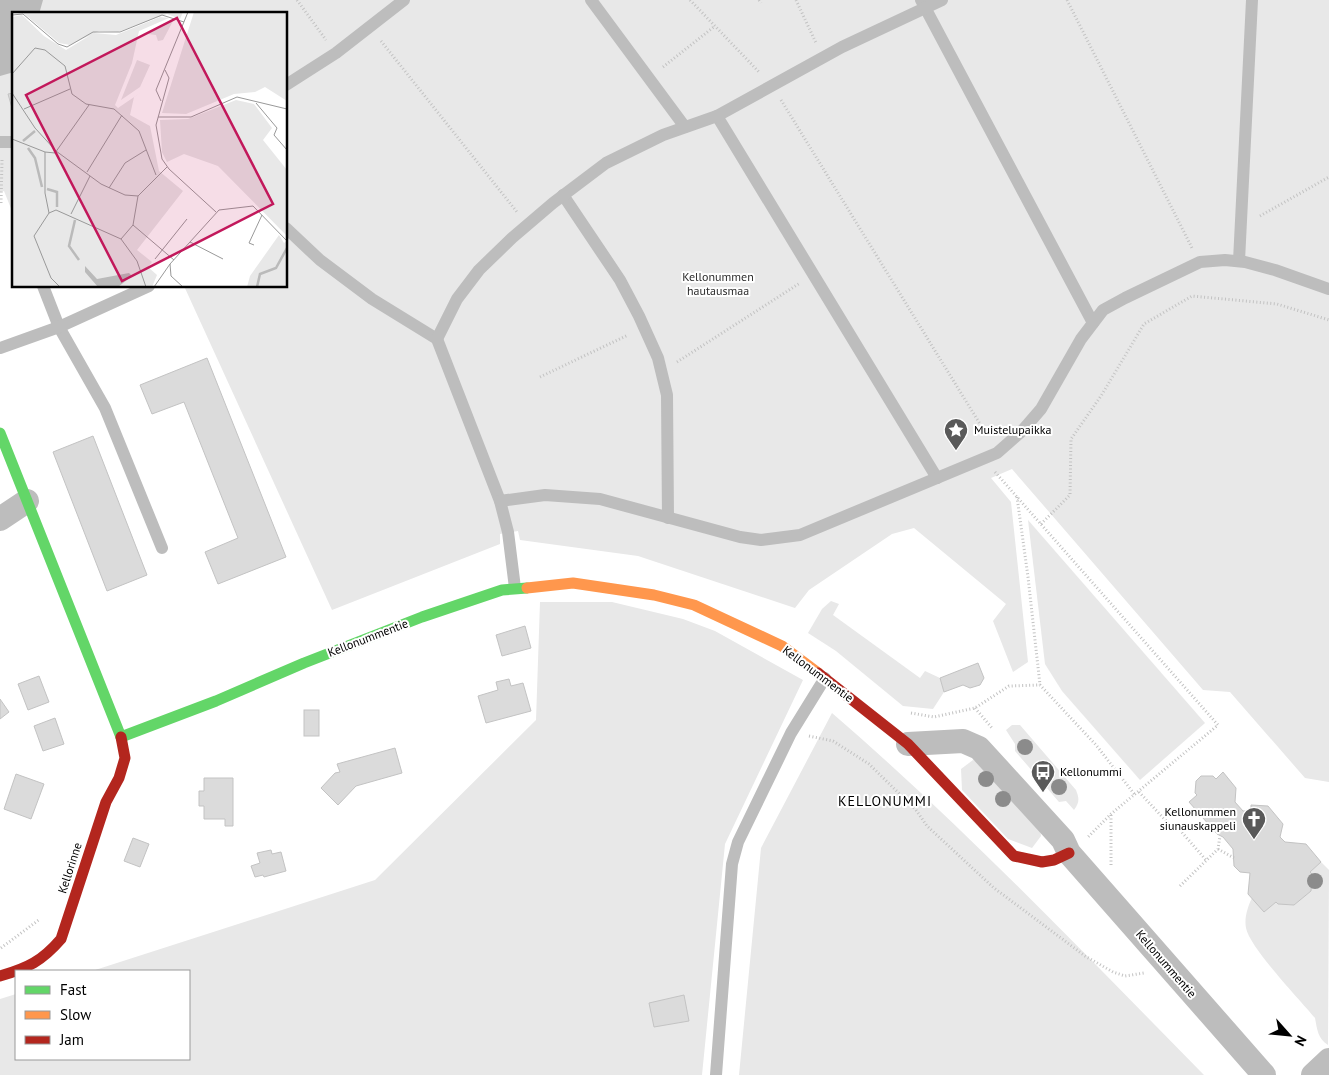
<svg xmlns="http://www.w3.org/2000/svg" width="1329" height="1075" viewBox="0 0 1329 1075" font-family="'PT Sans',sans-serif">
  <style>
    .green { fill: #e8e8e8 }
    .water { fill: #bababa }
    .building { fill: #dbdbdb; stroke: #c3c3c3 }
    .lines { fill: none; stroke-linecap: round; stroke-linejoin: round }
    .path { stroke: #c2c2c2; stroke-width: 3; stroke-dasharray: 1 2.5; stroke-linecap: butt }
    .lane { stroke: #bdbdbd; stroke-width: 12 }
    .street { stroke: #bdbdbd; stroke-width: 24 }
    .fast { stroke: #63d668; stroke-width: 11 }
    .slow { stroke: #ff974d; stroke-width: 11 }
    .jam { stroke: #b3261e; stroke-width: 11 }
    .tree { fill: #8b8b8b }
    .labels { text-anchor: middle; stroke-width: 4; stroke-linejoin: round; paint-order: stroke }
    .park-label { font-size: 12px; fill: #2c2c2c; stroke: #fff }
    .poi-label { font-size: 12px; fill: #000; stroke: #fff; text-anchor: start }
    .street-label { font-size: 12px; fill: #000; stroke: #fff }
    .neighbourhood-label { font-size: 14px; letter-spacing: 1px; fill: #000; stroke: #fff }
    .inset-river { fill: none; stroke: #bababa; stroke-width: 2.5 }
    .inset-road { fill: none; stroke: #999; stroke-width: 1 }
    .view { fill: #c2185b; fill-opacity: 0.15; stroke: #c2185b; stroke-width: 2.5 }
    .inset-edge { fill: none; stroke: #000; stroke-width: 2.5 }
  </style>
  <rect width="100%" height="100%" fill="#fff"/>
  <g class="green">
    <polygon points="0,0 1329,0 1329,782 1305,778 1230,692 1203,690 1012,469 991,478 1011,502 1028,662 1013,672 993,621 1006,604 914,528 892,534 809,590 795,608 638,556 520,540 518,531 500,534 500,544 332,610 184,286 286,286 286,14 14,14 14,216 4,191 0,192"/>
    <polygon points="1028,520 1205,723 1140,780 1062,691 1045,664"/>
    <polygon points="831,601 839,604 833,615 920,678 925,671 940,678 944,692 933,709 903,706 836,651 808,633 822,609"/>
    <polygon points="540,602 612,602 683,619 715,631 803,680 725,844 702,1075 0,1075 0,999 16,994 16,1059 189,1059 189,971 92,971 375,880 536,720"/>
    <path d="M832 713C963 826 1083 952 1204 1075H739L761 848Z"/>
    <path d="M1012 725H1020L1076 790C1079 798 1080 802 1074 810L1066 801 1059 802 1015 751V744L1006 730Z"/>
    <polygon points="973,760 985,765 1039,824 1041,836 1032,848 1008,839 962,790 961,769"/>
    <path d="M1321 862 1329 870 1328 1045C1318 1039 1317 1029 1315 1018 1300 1000 1250 948 1246 928 1244 918 1248 906 1252 898L1276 902 1278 904 1294 905 1311 891 1312 874 1310 872Z"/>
  </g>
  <polygon class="water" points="0,0 43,0 39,14 14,14 14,72 0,76"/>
  <g class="building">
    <polygon points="14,93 14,115 8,94"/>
    <polygon points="207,358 286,557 218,584 205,552 238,538 184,402 152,414 140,385"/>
    <polygon points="93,436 147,575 107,591 53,452"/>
    <polygon points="525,626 531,648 502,656 496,635"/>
    <polygon points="978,663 984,678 980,685 970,688 963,685 944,692 940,678"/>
    <polygon points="39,676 49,702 28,710 18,684"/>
    <polygon points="509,679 511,686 523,683 531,711 486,723 478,696 498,690 496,682"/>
    <polygon points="0,699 9,712 0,719"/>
    <rect x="304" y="710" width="15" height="26"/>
    <polygon points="55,718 64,744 43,751 34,726"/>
    <polygon points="395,748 402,773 356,786 338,805 321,788 335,773 340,772 337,764"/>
    <polygon points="1223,772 1236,788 1235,802 1243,811 1251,811 1251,805 1268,806 1283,824 1280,837 1285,842 1306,844 1321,862 1310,872 1312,874 1311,891 1294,905 1278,904 1276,902 1264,912 1248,894 1250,873 1240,872 1234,866 1233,849 1223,837 1217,834 1189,802 1197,795 1195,793 1196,781 1201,776 1213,776 1216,779"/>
    <polygon points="16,774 44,784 31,819 4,809"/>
    <polygon points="204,778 233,778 233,826 225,826 225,819 204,819 204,806 199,806 199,791 204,791"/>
    <polygon points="133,838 149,844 140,867 124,861"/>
    <polygon points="271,850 272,854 281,852 286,871 264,877 263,875 255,877 251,866 260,863 257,853"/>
    <polygon points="684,995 689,1021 654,1027 649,1003"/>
  </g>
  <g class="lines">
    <g class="path">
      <polyline points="297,0 326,40"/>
      <polyline points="690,0 760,73"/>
      <polyline points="759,0 761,3"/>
      <polyline points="796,0 816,43"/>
      <polyline points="1067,0 1192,248"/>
      <polyline points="381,41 517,212"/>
      <polyline points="663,67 715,26"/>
      <polyline points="781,100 988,437"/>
      <polyline points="1,203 2,160"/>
      <polyline points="1260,216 1329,177"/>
      <polyline points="677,362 800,283"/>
      <polyline points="540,377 628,335"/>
      <polyline points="995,472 1218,725 1111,814 1088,837"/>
      <polyline points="1017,497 1028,577 1040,685"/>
      <polyline points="1041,524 1070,495 1071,439 1101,396 1144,324 1192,296 1277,304 1329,320"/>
      <polyline points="975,708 992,728"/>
      <polyline points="911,713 934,717 975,708 1009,686 1040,685 1096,745 1135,795"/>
      <polyline points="809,736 833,741 869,764 916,810 927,826 994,888 1085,956 1113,972 1125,976 1144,973"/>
      <polyline points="1139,792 1169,824 1179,829 1206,860"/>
      <polyline points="1111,815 1111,866"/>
      <polyline points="1218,849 1234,858"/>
      <polyline points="1180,886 1218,849 1220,836"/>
      <polyline points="1,948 40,919"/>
    </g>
    <g class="lane">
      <polyline points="591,0 685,127"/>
      <polyline points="921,0 1093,323"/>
      <polyline points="286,85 336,53 404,0"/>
      <polyline points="717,116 937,478"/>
      <polyline points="0,142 14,142"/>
      <polyline points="563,195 620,280 639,316 658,358 667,395 668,518"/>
      <polyline points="286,228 320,260 372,299 437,339 500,501 508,532 515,588"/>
      <polyline points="1239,261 1252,0"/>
      <polyline points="43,286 59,327 105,408 162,548"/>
      <polyline points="437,339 457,299 479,270 512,238 553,203 606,163 663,135 717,116 842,47 942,0"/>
      <polyline points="0,348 59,327 149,286"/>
      <polyline points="500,501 545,495 600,499 740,537 761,540 800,535 997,453 1022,431 1041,409 1081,339 1103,310 1125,298 1200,262 1225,260 1245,262 1275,270 1329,289"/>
      <polyline points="716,1075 732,864 738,842 791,733 825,678"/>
    </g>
    <g class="street">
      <polyline points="0,519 27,501"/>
      <polyline points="908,744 963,741 979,748 1063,840 1069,853 1264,1075"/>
      <polyline points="1313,1075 1329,1060"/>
    </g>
    <g class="fast">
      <polyline points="0,433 121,737"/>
      <polyline points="121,737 216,701 304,663 422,617 502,590 527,588"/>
    </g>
    <polyline class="slow" points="527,588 573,583 654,595 694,605 782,646 818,673"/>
    <g class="jam">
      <polyline points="818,673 908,744 1014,856 1042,862 1054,860 1069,853"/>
      <path d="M0 976C28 968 42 961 61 939L106 802 119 778 125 758 121 737"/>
    </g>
  </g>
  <g class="tree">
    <circle cx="1025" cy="747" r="8"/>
    <circle cx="986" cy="779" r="8"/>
    <circle cx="1059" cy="787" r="8"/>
    <circle cx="1003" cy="799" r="8"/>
    <circle cx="1315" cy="881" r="8"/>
  </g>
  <defs>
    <g id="sight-pin" transform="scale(1.25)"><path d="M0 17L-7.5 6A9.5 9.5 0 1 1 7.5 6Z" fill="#595959" stroke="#fff"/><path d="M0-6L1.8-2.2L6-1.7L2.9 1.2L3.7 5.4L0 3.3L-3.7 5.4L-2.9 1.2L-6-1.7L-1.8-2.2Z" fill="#fff"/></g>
    <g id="bus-pin" transform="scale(1.25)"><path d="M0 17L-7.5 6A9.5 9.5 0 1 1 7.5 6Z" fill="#595959" stroke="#fff"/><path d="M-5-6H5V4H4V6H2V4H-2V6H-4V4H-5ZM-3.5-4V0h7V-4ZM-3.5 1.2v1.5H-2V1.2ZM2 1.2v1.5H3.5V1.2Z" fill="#fff"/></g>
    <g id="church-pin" transform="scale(1.25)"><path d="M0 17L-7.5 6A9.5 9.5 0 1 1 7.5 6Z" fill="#595959" stroke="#fff"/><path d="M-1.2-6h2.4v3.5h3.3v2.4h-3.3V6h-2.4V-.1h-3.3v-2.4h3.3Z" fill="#fff"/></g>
  </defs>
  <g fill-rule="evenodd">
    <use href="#sight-pin" x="956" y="430"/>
    <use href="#bus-pin" x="1043" y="772"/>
    <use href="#church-pin" x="1254" y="819"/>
  </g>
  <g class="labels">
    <g class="park-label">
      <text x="718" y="281">Kellonummen<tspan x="718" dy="14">hautausmaa</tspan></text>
    </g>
    <g class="poi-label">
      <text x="974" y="434">Muistelupaikka</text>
      <text x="1060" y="776">Kellonummi</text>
      <text x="1236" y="816" text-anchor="end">Kellonummen<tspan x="1236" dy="14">siunauskappeli</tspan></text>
    </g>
    <g class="street-label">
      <text transform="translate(368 638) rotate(-21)" y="4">Kellonummentie</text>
      <text transform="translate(818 674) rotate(37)" y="4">Kellonummentie</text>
      <text transform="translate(70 868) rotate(-72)" y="4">Kellorinne</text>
      <text transform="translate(1166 964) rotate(49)" y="4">Kellonummentie</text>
    </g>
    <g class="neighbourhood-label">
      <text x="885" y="806">KELLONUMMI</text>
    </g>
  </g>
  <g transform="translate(12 12)">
    <rect width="275" height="275" fill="#fff"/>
    <path d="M10 0H171L168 7 155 2 106 20 87 19 58 33 47 31ZM182 0H275V89L253 75 243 80 222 82 174 102 150 101ZM10 3 32 24 54 38 82 21 104 23 148 5 157 6 127 19 120 51 103 93 106 96 131 79 122 85 118 103 138 114 147 159 171 179 125 238 140 250 136 255 145 263 140 275H0V5ZM159 8 161 9 151 28 146 29 144 23 136 22ZM125 48 138 53 128 75 109 88ZM224 88 242 92 260 116 251 128 275 158V224L206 154 172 142 155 150 150 140 148 108 176 107ZM267 223 272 231 275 229V275H235L238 264Z" fill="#e8e8e8"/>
    <path d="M73 254 85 267 117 261 120 264 106 275H86L73 260Z" fill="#bababa"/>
    <path class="inset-river" d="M11 129 23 119M16 136 23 146 30 175M35 177 45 180V195M63 208 57 234 67 248M245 275 248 262 264 256 275 236"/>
    <path class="inset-road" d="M0 3 11 2 46 32 55 35 81 20H108L150 3 172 10M153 58 157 66 144 113 150 147 157 157 204 200M0 62 23 36 33 38 53 54 60 82 74 92 102 97 127 119 144 163M0 81 23 116 44 139 89 172 113 183 126 184M149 89 144 78 176 0M244 91 265 116 262 123 275 138M12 97 58 77M146 105H179L225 85 275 97M0 127 33 140V181L37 201M33 140 43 141 77 93M75 160 110 103M97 176 113 151 134 138M59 202 78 164M121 213 162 248M109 227 121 213 126 184 155 155M178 230 211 247M242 233 237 231 250 203M143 247 175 207M48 275 39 266 22 224 37 201 44 198 109 227 125 249 134 275M142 275 158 252M171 275 159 264 158 252 207 198 241 194 275 229"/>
    <path class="view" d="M165 6 261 192 110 269 14 83Z"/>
    <rect width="275" height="275" class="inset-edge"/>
  </g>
  <rect x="15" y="970" width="175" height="90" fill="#ffffff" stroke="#999999"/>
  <rect x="25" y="986" width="25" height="8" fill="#63d668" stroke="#999999"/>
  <text x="60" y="995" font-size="15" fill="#000000">Fast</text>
  <rect x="25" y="1011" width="25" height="8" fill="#ff974d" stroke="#999999"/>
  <text x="60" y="1020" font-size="15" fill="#000000">Slow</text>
  <rect x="25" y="1036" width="25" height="8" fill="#b3261e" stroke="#999999"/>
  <text x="60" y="1045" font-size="15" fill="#000000">Jam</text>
  <g transform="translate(1289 1035) rotate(117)" stroke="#ffffff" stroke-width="4" paint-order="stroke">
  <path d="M0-4L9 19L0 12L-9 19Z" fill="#000000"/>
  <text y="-8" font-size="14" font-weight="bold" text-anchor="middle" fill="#000000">N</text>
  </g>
</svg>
